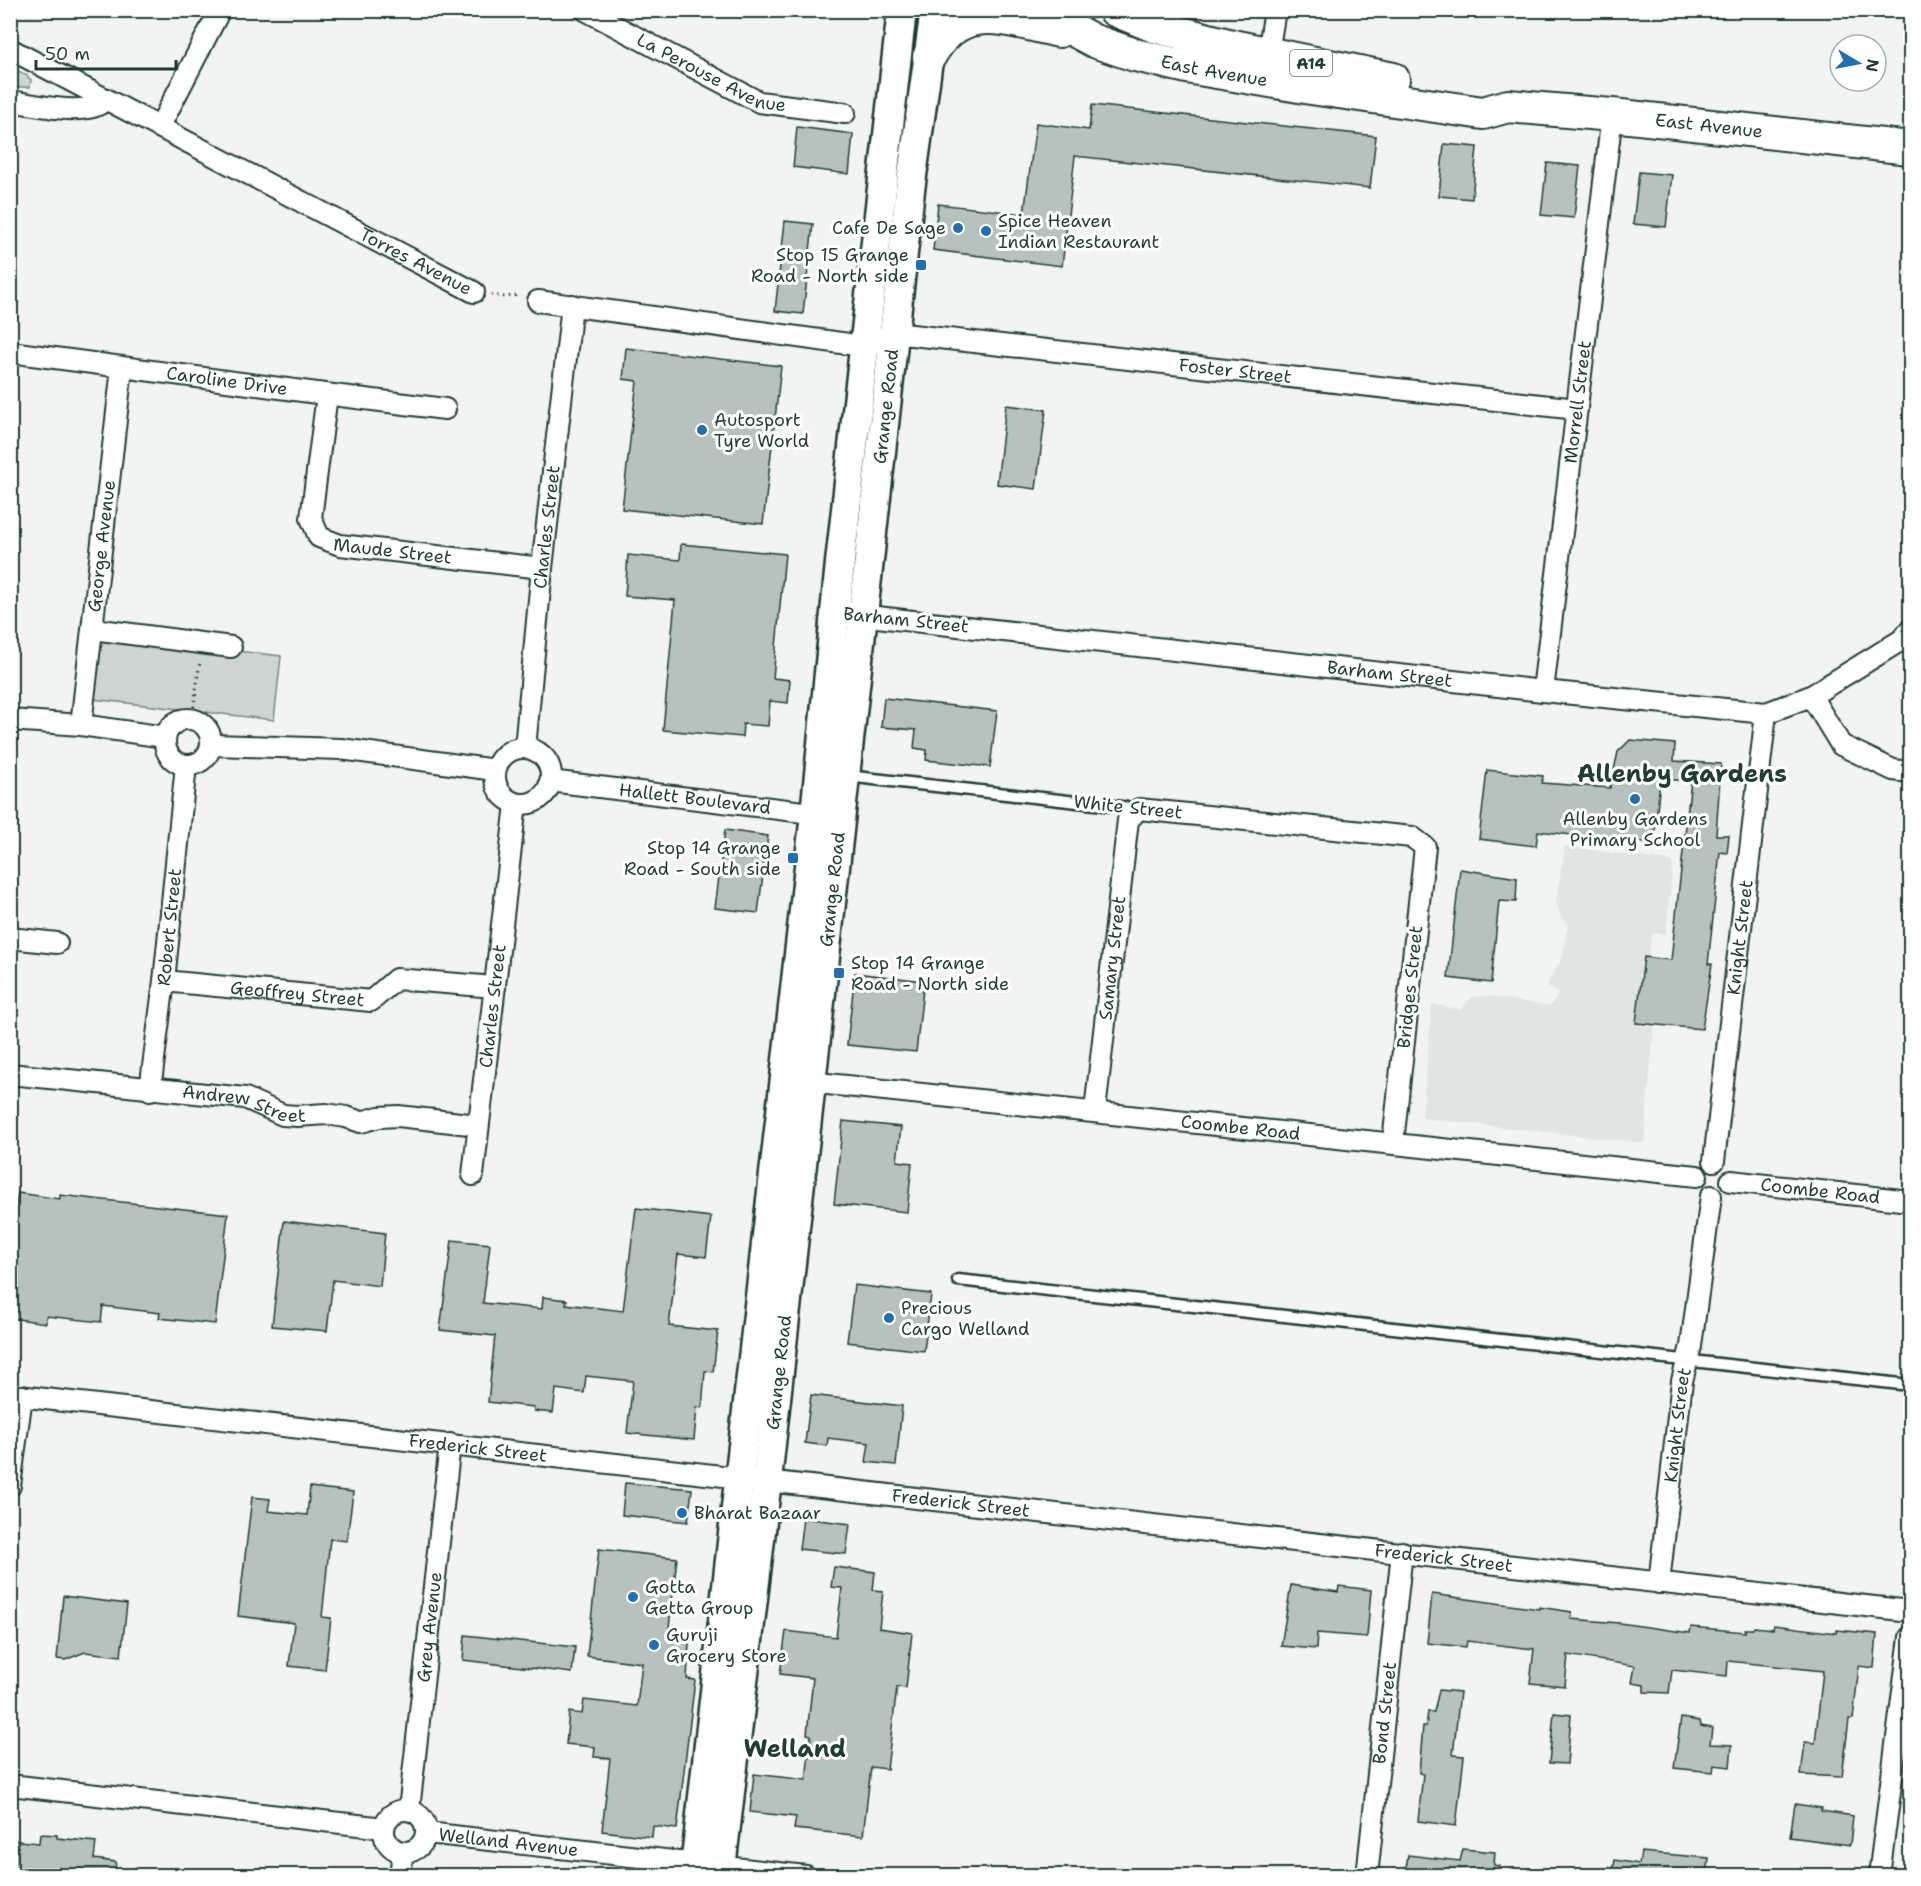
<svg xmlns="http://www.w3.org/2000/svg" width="1921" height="1886" viewBox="0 0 1921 1886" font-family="'Shantell Sans',sans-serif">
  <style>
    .built { fill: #e0e4e3 }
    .green { fill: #ced5d3; stroke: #768984; stroke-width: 1.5 }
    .building { fill: #b7c1bd; stroke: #1f3d34; stroke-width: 1.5 }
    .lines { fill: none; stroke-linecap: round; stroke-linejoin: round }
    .service-casing { stroke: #1f3d34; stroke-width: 15 }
    .minor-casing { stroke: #1f3d34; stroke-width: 24 }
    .secondary-casing { stroke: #1f3d34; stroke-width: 33 }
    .primary-casing { stroke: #1f3d34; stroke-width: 36 }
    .path { stroke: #1f3d34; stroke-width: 3; stroke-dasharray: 1.5 4.5; stroke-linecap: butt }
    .service { stroke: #fff; stroke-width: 10 }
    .minor { stroke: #fff; stroke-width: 20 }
    .secondary { stroke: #fff; stroke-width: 28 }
    .primary { stroke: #fff; stroke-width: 32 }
    .poi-dot { fill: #1f6fb2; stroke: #fff; stroke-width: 2 }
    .labels { text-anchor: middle; stroke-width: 6; stroke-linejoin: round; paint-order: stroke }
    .shield { fill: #fff; stroke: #627771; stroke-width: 1.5 }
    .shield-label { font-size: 16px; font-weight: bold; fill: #1f3d34 }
    .street-label { font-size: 18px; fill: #1f3d34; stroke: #fff }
    .poi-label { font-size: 18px; fill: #1f3d34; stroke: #fff; text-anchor: start }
    .district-label { font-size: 24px; font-weight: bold; fill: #1f3d34; stroke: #fff }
  </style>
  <rect width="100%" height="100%" fill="#f2f3f3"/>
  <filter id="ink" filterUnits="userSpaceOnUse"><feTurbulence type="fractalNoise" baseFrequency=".0167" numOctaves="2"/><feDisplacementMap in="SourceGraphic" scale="12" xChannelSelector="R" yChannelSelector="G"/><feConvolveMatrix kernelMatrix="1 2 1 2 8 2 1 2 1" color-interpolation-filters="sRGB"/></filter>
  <g filter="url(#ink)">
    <polygon class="built" points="1565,846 1673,862 1666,934 1652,933 1639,1026 1654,1027 1644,1143 1422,1118 1432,1004 1461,1010 1472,997 1489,996 1550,1006 1559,994 1547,985 1563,956 1568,924 1561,917 1556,902"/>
    <g class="green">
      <polygon points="11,67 26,75 31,80 30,87 11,87"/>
      <polygon points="101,635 281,656 274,720 93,699"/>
    </g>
    <g class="building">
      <polygon points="1092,105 1376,136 1370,188 1075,156 1062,266 933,250 938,204 1024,214 1036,123 1089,130"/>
      <polygon points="797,127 853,134 849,174 793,167"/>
      <polygon points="1444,144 1477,147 1472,199 1439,196"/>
      <polygon points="1547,163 1580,166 1574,218 1541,215"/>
      <polygon points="1639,172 1672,175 1666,227 1633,224"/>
      <polygon points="785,221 813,224 803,314 775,311"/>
      <polygon points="626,348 781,366 763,524 622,509 637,381 623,379"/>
      <polygon points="1006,405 1046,410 1036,489 997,484"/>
      <polygon points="681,544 785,554 773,678 790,680 788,703 770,701 768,726 743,724 742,737 663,730 675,600 625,596 628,555 680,560"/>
      <polygon points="884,698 997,711 990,767 926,760 927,750 914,748 916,730 881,727"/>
      <polygon points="1630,740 1675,744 1674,761 1721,764 1716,835 1729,835 1727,853 1720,852 1708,964 1712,964 1702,1029 1636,1023 1644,957 1671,960 1691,780 1660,780 1654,842 1607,842 1607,839 1538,831 1536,846 1479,839 1487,770 1543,776 1542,783 1610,788 1618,752"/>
      <polygon points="725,830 768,836 758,913 715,908"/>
      <polygon points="1460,869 1517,878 1516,902 1499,901 1491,983 1448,978"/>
      <polygon points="855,973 924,981 916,1052 847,1045"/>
      <polygon points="843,1121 901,1127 897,1161 912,1163 907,1212 834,1204"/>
      <polygon points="18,1193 60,1199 60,1195 228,1214 215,1324 159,1318 160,1313 103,1306 101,1322 46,1316 46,1323 10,1318 10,1254"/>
      <polygon points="636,1208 711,1217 706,1257 678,1254 669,1326 718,1331 713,1372 705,1371 702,1408 697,1407 694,1440 627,1433 633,1381 586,1376 584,1393 556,1389 553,1413 534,1411 534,1407 488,1402 495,1336 440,1330 452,1240 490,1244 483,1303 542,1309 543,1297 567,1300 566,1304 623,1311"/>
      <polygon points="284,1221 385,1233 380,1286 333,1280 327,1331 272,1326"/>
      <polygon points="854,1285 931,1294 924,1351 847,1342"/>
      <polygon points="811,1395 902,1406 896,1465 866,1462 869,1443 828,1438 827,1446 805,1443"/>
      <polygon points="625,1483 692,1489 688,1522 622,1515"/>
      <polygon points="310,1487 353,1492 347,1541 330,1539 322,1617 331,1618 325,1670 289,1666 294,1623 238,1616 252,1497 270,1499 268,1511 307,1515"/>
      <polygon points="803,1518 850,1524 846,1554 799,1549"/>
      <polygon points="599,1549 677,1558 668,1636 685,1638 689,1643 687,1679 695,1680 677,1829 653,1826 652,1837 602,1831 610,1758 594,1757 595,1747 566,1744 569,1712 582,1714 584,1700 637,1706 642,1663 587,1656"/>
      <polygon points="834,1567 875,1572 873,1590 883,1591 879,1628 912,1633 906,1688 897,1687 887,1769 871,1767 863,1836 794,1829 796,1817 750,1812 754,1774 806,1780 811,1735 807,1734 813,1678 780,1674 786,1631 836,1637 842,1588 831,1587"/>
      <polygon points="1291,1585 1338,1592 1339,1586 1371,1590 1367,1637 1317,1633 1316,1649 1281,1646"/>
      <polygon points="1432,1594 1539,1609 1539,1607 1572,1612 1571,1619 1619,1623 1690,1633 1691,1627 1745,1632 1745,1629 1753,1629 1754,1627 1773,1629 1774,1625 1836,1633 1837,1630 1877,1634 1874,1668 1859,1666 1853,1719 1849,1719 1842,1777 1801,1775 1805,1742 1815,1743 1823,1671 1728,1661 1727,1676 1672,1670 1669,1693 1644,1692 1644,1685 1632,1683 1635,1666 1568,1655 1565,1686 1530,1683 1534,1649 1467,1641 1466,1647 1427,1643"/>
      <polygon points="63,1596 127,1604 121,1656 85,1652 65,1660 57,1659"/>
      <polygon points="465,1635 575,1647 572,1673 463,1660"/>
      <polygon points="1439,1690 1460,1692 1453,1755 1464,1756 1456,1826 1418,1821 1423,1774 1419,1773 1423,1726 1426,1726 1428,1712 1434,1712"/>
      <polygon points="1554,1713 1571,1715 1567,1764 1549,1763"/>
      <polygon points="1681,1718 1700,1721 1701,1726 1712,1728 1710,1744 1732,1745 1730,1767 1714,1765 1713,1772 1674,1768"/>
      <polygon points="1795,1804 1822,1808 1821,1811 1853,1816 1850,1845 1790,1837"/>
      <polygon points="40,1834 57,1835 57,1838 96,1842 94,1859 116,1862 114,1875 10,1875 10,1840 39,1843"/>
      <polygon points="1463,1849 1495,1852 1494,1865 1499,1866 1498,1875 1405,1875 1408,1855 1460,1861"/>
      <polygon points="1641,1852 1709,1858 1707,1875 1612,1875 1615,1860 1639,1864"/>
    </g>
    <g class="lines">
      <g class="service-casing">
        <g id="service">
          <polyline points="847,776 1139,809"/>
          <polyline points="958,1280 1910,1385"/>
        </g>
      </g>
      <g class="minor-casing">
        <g id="minor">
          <path id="s1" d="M585 10 759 102 845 113"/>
          <path id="s2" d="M10 49 474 292"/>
          <polyline points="1268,53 1275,10"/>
          <path d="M10 101C34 104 90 119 106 99"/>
          <polyline points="160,126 220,10"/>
          <path id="s3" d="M538 301 863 346 894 333 1577 409"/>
          <path id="s4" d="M10 352 317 393 445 409"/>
          <path id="s5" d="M327 395 311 518 319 537 340 545 542 568"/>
          <path id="s6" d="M850 614 1543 691 1766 713 1811 696 1841 745 1893 770 1910 772"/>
          <polyline points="93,629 231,647"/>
          <path id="s7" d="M1543 691 1612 115"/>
          <polyline points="1811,696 1903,639 1910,630"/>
          <circle cx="188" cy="742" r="23"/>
          <polyline points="10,720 81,725 165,737"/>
          <path id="s8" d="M81 725 122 368"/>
          <polyline points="211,745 341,749 495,770"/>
          <path id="s9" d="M525 748 542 568 572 305"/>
          <circle cx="523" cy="776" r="28"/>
          <path id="s10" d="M550 781 828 815"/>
          <polyline points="10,938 57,943"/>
          <path id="s11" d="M164 981 371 1001 396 979 495 987"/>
          <path id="s12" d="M10 1074 245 1098 283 1115 297 1116 326 1114 346 1117 361 1122 379 1117 398 1116 478 1125"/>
          <path id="s13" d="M799 1081 1697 1176"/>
          <path id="s14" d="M150 1090 164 981 186 765"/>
          <path id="s15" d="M1095 1111 1128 820 1139 809 1412 837 1425 847 1393 1143"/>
          <path id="s16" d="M1714 1161 1766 713"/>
          <path id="s17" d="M473 1175 516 804"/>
          <path id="s18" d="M1731 1181 1910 1201"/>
          <path id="s19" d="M10 1395 1910 1611"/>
          <polyline points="10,1486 22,1396"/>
          <path id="s20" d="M1659 1583 1682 1381 1691 1346 1711 1196"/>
          <polyline points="10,1785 384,1828"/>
          <circle cx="405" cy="1831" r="21"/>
          <path id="s21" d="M409 1810 450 1444"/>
          <path id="s22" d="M427 1833 806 1876"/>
          <polyline points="400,1876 403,1852"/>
          <path id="s23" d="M1367 1876 1402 1552"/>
          <polyline points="1879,1876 1910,1637"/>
        </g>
      </g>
      <g class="secondary-casing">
        <g id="secondary">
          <polyline points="694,1876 815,814 840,563 902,10"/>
          <path id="s24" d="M720 1876 767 1480 910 190 935 10"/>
        </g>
      </g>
      <g class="primary-casing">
        <g id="primary">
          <path id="s25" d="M1036 10 1094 41 1135 55 1187 67 1311 88 1483 113 1508 106 1612 115 1910 148"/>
          <polyline points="1115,10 1154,26 1232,46 1393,79"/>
          <path d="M929 57C961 0 1002 19 1059 31"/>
        </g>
      </g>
      <g class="path">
        <polyline points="491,295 504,297 520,295"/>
        <polyline points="192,719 200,661"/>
      </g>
      <use href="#service" class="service"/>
      <use href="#minor" class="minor"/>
      <use href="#secondary" class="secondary"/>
      <use href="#primary" class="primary"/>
    </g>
  </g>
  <g class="poi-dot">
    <circle cx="958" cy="228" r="6"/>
    <circle cx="986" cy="231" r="6"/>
    <rect x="915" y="259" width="12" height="12" rx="3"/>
    <circle cx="702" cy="430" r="6"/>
    <circle cx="1635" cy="799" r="6"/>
    <rect x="787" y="852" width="12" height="12" rx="3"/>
    <rect x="833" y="967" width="12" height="12" rx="3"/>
    <circle cx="889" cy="1318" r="6"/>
    <circle cx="682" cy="1513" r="6"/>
    <circle cx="633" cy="1597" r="6"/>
    <circle cx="654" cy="1645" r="6"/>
  </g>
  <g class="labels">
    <rect class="shield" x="1290" y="50" width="42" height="26" rx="4.5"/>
    <g class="shield-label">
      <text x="1311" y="69">A14</text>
    </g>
    <g class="street-label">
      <text dy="6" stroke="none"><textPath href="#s1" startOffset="142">La Perouse Avenue</textPath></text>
      <text dy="6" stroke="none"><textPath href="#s25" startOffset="190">East Avenue</textPath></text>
      <text dy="6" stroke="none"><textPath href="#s25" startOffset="690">East Avenue</textPath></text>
      <text dy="6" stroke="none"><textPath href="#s2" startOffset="458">Torres Avenue</textPath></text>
      <text dy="6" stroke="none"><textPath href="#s3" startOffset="705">Foster Street</textPath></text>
      <text dy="6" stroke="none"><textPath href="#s4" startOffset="219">Caroline Drive</textPath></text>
      <text dy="6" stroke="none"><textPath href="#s7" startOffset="291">Morrell Street</textPath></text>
      <text dy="6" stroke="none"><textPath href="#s24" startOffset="1479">Grange Road</textPath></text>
      <text dy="6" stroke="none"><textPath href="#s9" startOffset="222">Charles Street</textPath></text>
      <text dy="6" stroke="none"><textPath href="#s8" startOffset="180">George Avenue</textPath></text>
      <text dy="6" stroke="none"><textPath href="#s5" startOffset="220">Maude Street</textPath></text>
      <text transform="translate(906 620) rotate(6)" y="6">Barham Street</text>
      <text dy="6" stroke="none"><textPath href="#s6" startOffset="543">Barham Street</textPath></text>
      <text dy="6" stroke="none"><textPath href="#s10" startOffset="146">Hallett Boulevard</textPath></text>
      <text transform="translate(1128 807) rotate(6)" y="6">White Street</text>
      <text dy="6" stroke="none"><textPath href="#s24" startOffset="993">Grange Road</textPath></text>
      <text dy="6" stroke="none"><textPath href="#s14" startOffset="164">Robert Street</textPath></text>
      <text dy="6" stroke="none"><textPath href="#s16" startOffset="225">Knight Street</textPath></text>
      <text dy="6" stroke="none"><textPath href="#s15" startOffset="154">Samary Street</textPath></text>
      <text transform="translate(1410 987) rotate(-84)" y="6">Bridges Street</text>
      <text dy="6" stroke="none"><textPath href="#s11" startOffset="134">Geoffrey Street</textPath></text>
      <text dy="6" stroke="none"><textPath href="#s17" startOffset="170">Charles Street</textPath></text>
      <text dy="6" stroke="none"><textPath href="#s12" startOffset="237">Andrew Street</textPath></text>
      <text dy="6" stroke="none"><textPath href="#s13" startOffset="444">Coombe Road</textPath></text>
      <text dy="6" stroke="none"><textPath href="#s18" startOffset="90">Coombe Road</textPath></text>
      <text dy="6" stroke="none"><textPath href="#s24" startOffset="507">Grange Road</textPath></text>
      <text dy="6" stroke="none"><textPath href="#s20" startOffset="159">Knight Street</textPath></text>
      <text dy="6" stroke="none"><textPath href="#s19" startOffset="471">Frederick Street</textPath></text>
      <text dy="6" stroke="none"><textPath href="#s19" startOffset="957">Frederick Street</textPath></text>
      <text dy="6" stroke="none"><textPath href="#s19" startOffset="1443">Frederick Street</textPath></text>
      <text dy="6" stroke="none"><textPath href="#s21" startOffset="184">Grey Avenue</textPath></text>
      <text dy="6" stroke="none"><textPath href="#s23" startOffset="164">Bond Street</textPath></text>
      <text dy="6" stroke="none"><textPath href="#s22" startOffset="82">Welland Avenue</textPath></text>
    </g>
    <g class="poi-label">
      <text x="998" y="227">Spice Heaven<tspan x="998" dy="21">Indian Restaurant</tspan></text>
      <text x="946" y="234" text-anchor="end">Cafe De Sage</text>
      <text x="909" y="261" text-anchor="end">Stop 15 Grange<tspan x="909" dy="21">Road - North side</tspan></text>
      <text x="714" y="426">Autosport<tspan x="714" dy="21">Tyre World</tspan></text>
      <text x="1635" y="825" text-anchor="middle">Allenby Gardens<tspan x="1635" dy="21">Primary School</tspan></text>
      <text x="781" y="854" text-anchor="end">Stop 14 Grange<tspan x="781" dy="21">Road - South side</tspan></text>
      <text x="851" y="969">Stop 14 Grange<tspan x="851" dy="21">Road - North side</tspan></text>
      <text x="901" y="1314">Precious<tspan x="901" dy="21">Cargo Welland</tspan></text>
      <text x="694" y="1519">Bharat Bazaar</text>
      <text x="645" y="1593">Gotta<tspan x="645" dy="21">Getta Group</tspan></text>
      <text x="666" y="1641">Guruji<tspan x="666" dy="21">Grocery Store</tspan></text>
    </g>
    <g class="district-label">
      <text x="1682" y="782">Allenby Gardens</text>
      <text x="795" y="1757">Welland</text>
    </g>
  </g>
  <rect width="1921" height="1886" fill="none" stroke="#fff" stroke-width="36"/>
  <rect x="18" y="18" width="1885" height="1850" fill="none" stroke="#1f3d34" stroke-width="2" filter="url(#ink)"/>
  <g transform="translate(1858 63) rotate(100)"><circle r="28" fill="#ffffff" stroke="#a5b1ae" stroke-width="1.5"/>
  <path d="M0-4.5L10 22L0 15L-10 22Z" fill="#1f6fb2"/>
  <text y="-9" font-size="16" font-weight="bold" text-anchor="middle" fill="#1f3d34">N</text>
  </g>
  <path d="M36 60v9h140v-9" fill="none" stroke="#1f3d34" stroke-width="3"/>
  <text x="45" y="60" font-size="18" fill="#1f3d34" stroke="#ffffff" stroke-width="4.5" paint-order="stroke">50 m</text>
</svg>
